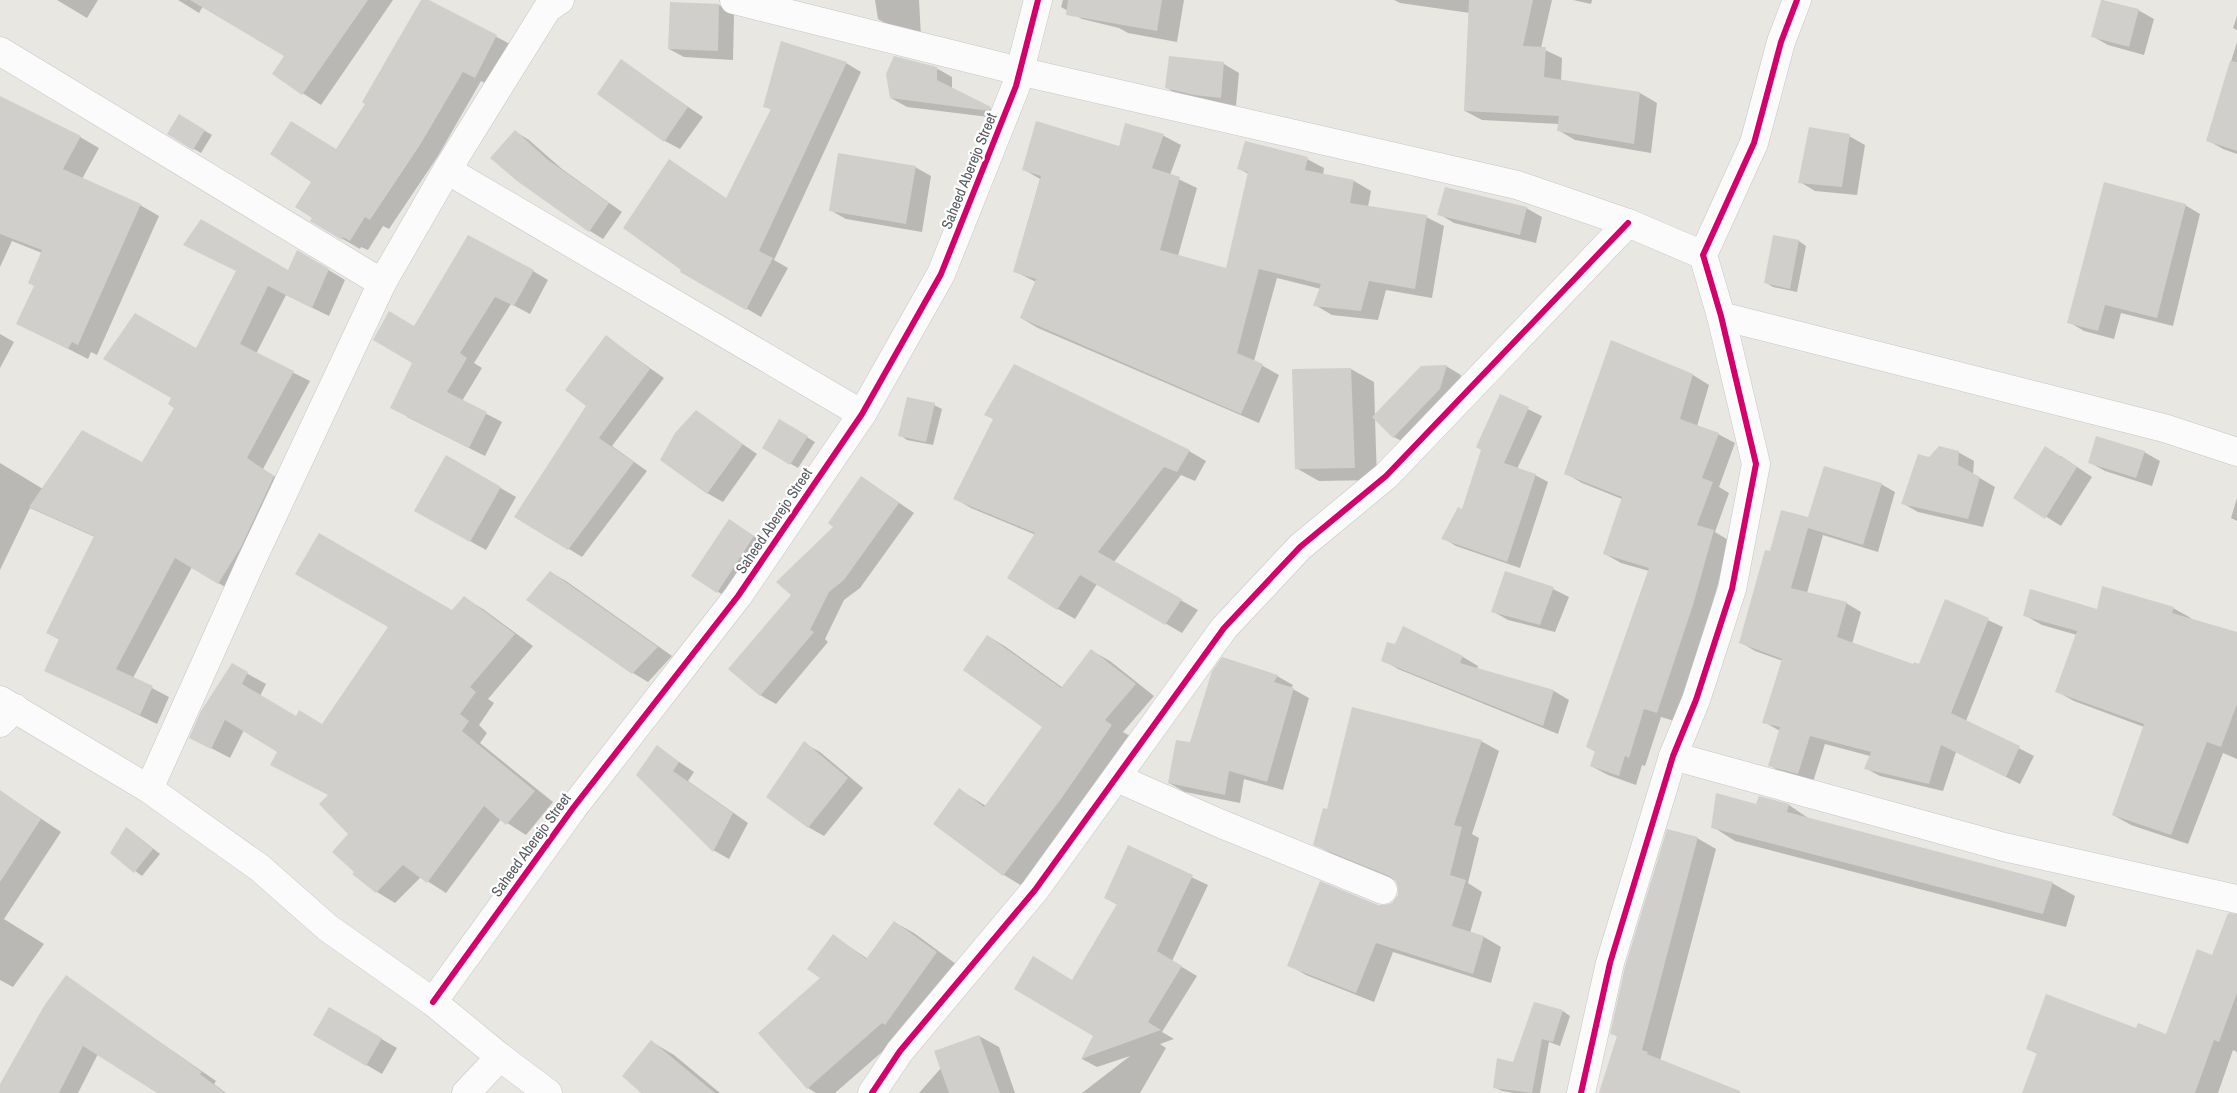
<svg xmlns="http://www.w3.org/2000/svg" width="2237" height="1093" viewBox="0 0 2237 1093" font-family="'Archivo Narrow',sans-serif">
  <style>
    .shadow { fill: #0003 }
    .building { fill: #d0cfcc }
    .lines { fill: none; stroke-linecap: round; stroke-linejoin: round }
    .minor-casing { stroke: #c4c5c4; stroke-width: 29 }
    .tertiary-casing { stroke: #c4c5c4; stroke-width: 29 }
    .minor { stroke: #fcfbfb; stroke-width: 28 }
    .tertiary { stroke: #fcfbfb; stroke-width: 28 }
    .cycleway-casing { stroke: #fff; stroke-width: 9 }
    .cycleway { stroke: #d6006c; stroke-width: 6 }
    .labels { text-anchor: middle; stroke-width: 4.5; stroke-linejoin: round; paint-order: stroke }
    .street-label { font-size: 15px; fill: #575c61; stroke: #fff }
  </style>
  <rect width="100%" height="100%" fill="#e8e7e2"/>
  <g class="shadow">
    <polygon points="57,0 98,0 87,18"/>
    <polygon points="178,0 393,0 321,105 273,74 286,56 203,6 199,13"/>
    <polygon points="422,0 427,0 514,46 493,87 481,81 438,156 389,229 383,226 368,250 361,247 360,249 312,221 337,150 367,104"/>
    <polygon points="875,0 919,0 921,37 901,32 878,19"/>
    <polygon points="1063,0 1184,0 1177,42 1128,33 1119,28 1082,19 1061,7"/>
    <polygon points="1394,0 1552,0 1541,48 1562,58 1561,81 1640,93 1657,103 1651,153 1575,140 1558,130 1559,124 1482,120 1465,111 1470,13 1400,3"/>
    <polygon points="1573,0 1592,0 1591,4"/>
    <polygon points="2102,0 2138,10 2154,19 2144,55 2108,45 2092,36"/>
    <polygon points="719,5 734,14 733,60 684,57 669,49"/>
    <polygon points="2237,16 2237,30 2233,28"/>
    <polygon points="2237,42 2237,154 2223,149 2207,140"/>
    <polygon points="1170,57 1224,64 1239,73 1236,106 1182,97 1167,88"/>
    <polygon points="621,61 703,117 680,149 665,141"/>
    <polygon points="846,63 861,72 774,260 788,268 761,317 682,271 670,161 727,199 772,110 765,106"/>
    <polygon points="936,68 952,77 952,89 1006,117 1005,119 907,107 891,98"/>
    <polygon points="0,116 80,137 99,148 82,179 140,205 159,216 97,355 91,352 88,359 18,323 36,286 42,253 12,241 0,267"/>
    <polygon points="180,116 212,135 201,153 169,134"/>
    <polygon points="1126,124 1164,136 1181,145 1170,175 1197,188 1178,256 1227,269 1249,174 1239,169 1307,159 1324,168 1323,175 1354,181 1371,191 1368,207 1426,217 1444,226 1432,298 1386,290 1378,320 1332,315 1315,305 1321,289 1277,278 1254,361 1279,375 1259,423 1038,328 1021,318 1036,282 1014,271 1040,179 1023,169 1120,148"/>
    <polygon points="516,132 529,140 562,169 622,212 603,239 590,231"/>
    <polygon points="1849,136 1865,145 1857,195 1815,191 1800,182"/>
    <polygon points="915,167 931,176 922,232 846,219 830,210"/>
    <polygon points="2185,205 2200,214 2173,326 2121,313 2114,339 2084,331 2069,322"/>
    <polygon points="1526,208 1542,217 1536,243 1454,223 1439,214"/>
    <polygon points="1774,238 1799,241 1806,246 1797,292 1773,287 1765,282"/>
    <polygon points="314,261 345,280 329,316 286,295 256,354 310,381 263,469 290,486 235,593 192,567 133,678 169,697 157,724 46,670 60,640 47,633 95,537 30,508 0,570 0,463 43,489 142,463 176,407 197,350 237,271 288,271"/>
    <polygon points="533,271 548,280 530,314 511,304 474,363 482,368 462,401 502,422 485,456 407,417 413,363 415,327"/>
    <polygon points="0,334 14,342 0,368"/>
    <polygon points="606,337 664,378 612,446 647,471 582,557 569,549 588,405"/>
    <polygon points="1611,342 1693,375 1709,385 1697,426 1718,434 1735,443 1719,487 1729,493 1715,532 1730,541 1705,630 1674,721 1661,717 1645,766 1642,765 1636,785 1608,775 1591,766 1596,752 1587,747 1649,571 1621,563 1605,554 1622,499 1582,483 1565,473"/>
    <polygon points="1446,366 1461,375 1455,398 1409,445 1394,437 1375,418 1377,480 1319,481 1296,468 1351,369 1374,382 1375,416"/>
    <polygon points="1501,396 1542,416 1517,469 1535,475 1548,482 1520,568 1456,546 1443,538 1463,510"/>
    <polygon points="934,405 942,409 933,445 907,440 900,435"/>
    <polygon points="696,412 757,454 723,502 707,493"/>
    <polygon points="780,421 815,442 798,468 763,448"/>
    <polygon points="1189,451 1206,461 1195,481 1181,475 1114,562 1198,610 1182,633 1097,584 1075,619 1058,609 1009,577 1036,535 971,508 954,498"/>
    <polygon points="1958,452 1974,461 1973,474 1995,487 1983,527 1918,512 1902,503 1930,458"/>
    <polygon points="2144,452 2160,461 2152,486 2105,471 2089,462"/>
    <polygon points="446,456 516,497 486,550 416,511"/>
    <polygon points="2061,456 2092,477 2061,526 2015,497"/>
    <polygon points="862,477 914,513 860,588 844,600 825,639 828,642 776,704 760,695 793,595 835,527"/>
    <polygon points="1881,484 1895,492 1878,552 1823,535 1807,593 1846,603 1861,612 1852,644 1914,666 1920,666 1946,601 2003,627 1966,721 2034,756 2020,784 1956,752 1943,791 1880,776 1865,768 1870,756 1825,744 1813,782 1784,774 1769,765 1780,731 1764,722 1783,661 1755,651 1740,642 1771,553 1809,519"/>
    <polygon points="2237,498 2237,521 2231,518"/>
    <polygon points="729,520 769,546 733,600 718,592"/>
    <polygon points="550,572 566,581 672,656 648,682 633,673"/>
    <polygon points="1553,589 1569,597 1555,632 1508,620 1492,611"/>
    <polygon points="464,598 483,609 533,646 488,699 494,703 479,725 487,733 480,743 553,802 526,835 501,819 446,893 421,877 395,903 377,892 355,872 349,834 329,795 279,752 244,730 230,758 192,738 232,665 266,684 260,696 297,717 323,725 452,612"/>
    <polygon points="2173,608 2191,618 2190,620 2237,634 2237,759 2223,753 2188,844 2131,825 2113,815 2144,727 2074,701 2056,691 2077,635 2042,625 2024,615 2098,610"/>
    <polygon points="1404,628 1463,657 1478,666 1477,669 1554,691 1569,700 1558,734 1398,669 1383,660 1396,646"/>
    <polygon points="988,636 1006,647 1063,688 1092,651 1110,661 1154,696 1123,732 1130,736 1022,886 1004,875 935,824 960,790 986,806 1043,726"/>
    <polygon points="1223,658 1277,676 1293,685 1291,688 1309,698 1283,790 1244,779 1240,803 1185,792 1169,783 1191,744"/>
    <polygon points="1481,741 1499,751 1472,834 1479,838 1468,883 1482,892 1470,933 1484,937 1501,947 1491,983 1393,952 1374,1002 1306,975 1289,965 1377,906 1385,907 1393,904 1399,896 1400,888 1397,881 1332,854 1315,844 1328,811"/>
    <polygon points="804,743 820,752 863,788 824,836 808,827"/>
    <polygon points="657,747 694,772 688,781 748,823 729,859 713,850"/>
    <polygon points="0,791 61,832 4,919 44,944 13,987 0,980"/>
    <polygon points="1760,797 1789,805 1811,820 2052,883 2075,896 2066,927 1735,841 1713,827 1757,806"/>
    <polygon points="127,828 160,854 142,876 111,853"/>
    <polygon points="1697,838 1716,849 1660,1061 1741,1093 1601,1093 1618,1037 1612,1033"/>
    <polygon points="1128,847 1208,885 1172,961 1197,976 1162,1032 1174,1039 1160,1044 1166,1048 1140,1093 1082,1093 1130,1056 1097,1067 1082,1059 1095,1036 1072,981 1118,905 1105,898"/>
    <polygon points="894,922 914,933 956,964 906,1031 835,1093 816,1093 808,1088 822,978 833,936 868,959"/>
    <polygon points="2237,926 2237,1052 2233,1050 2218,1093 2024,1093 2038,1054 2027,1049 2137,1030 2167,1035 2213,956"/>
    <polygon points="66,977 216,1081 214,1084 226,1093 159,1093 98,1054 78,1093 0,1093 0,1087"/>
    <polygon points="330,1009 397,1048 382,1074 315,1035"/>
    <polygon points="1563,1011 1570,1016 1560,1046 1549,1042 1540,1093 1514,1093 1502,1091 1494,1087"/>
    <polygon points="979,1036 999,1047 1015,1093 919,1093 941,1068"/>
    <polygon points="652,1042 674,1055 720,1093 643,1093"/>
  </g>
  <g class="building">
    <polygon points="190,0 368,0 302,95 272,74 284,56"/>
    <polygon points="421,0 429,0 497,35 475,78 463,72 420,145 370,220 365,217 350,241 343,237 342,240 310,221 312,218 295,207 311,182 270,154 291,121 336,149 365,104 362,102"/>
    <polygon points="1068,0 1162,0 1157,31 1066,15"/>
    <polygon points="1469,0 1533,0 1523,46 1546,47 1544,77 1640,92 1634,144 1557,131 1559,116 1464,111"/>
    <polygon points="2101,0 2139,9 2129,47 2091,37"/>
    <polygon points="670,2 719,4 718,51 668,49"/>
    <polygon points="781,41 847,62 759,251 773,258 746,310 680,272 681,270 623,228 669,159 726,198 771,109 763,107"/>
    <polygon points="894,56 937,67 937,80 991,107 989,111 890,98 886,74"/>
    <polygon points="1169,56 1224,62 1221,98 1194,95 1165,88"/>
    <polygon points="621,59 688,107 664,142 597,94"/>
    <polygon points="2230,61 2237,62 2237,151 2206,141"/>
    <polygon points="0,96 81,136 63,169 141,204 78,345 72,342 68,349 16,324 34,286 28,283 42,250 0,234"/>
    <polygon points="179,114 205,130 193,150 167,134"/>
    <polygon points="1036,121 1119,146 1125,123 1164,134 1152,168 1180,177 1160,250 1226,268 1248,172 1237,169 1245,141 1308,157 1305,170 1354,180 1350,203 1427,215 1415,289 1369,281 1361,311 1313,306 1321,284 1259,269 1237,353 1263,364 1241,414 1020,318 1036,279 1013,272 1041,176 1022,170"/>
    <polygon points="1809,127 1850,134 1842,187 1798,183"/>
    <polygon points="515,130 548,160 609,203 589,232 517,181 490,158"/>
    <polygon points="838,153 916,166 906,224 829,211"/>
    <polygon points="2104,182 2186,204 2157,318 2105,305 2098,331 2067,323"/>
    <polygon points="1445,187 1527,207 1520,235 1437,215"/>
    <polygon points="201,219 288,270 297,250 329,269 312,308 268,286 240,344 294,371 247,458 274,476 241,547 218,584 175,558 116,669 153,686 140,715 44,671 59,639 46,633 94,536 29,507 82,430 142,462 174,408 168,404 171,398 103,359 135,313 196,348 236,271 183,245"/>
    <polygon points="468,235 534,270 514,306 495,297 460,353 467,358 447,392 487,412 469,448 390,408 412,363 373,340 389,311 414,326"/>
    <polygon points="1773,235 1799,240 1790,289 1764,283"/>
    <polygon points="606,335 650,369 599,438 634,462 568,550 514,517 586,406 565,390"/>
    <polygon points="1611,340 1693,374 1680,419 1719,433 1702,478 1713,482 1697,525 1714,530 1693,605 1657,713 1644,709 1629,758 1625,756 1619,776 1590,766 1595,751 1586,747 1649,568 1603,554 1622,497 1564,474"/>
    <polygon points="1014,364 1190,450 1177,472 1164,467 1098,552 1182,599 1165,625 1080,575 1057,610 1007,578 1035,533 953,499 993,419 984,415"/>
    <polygon points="1447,365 1440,389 1393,438 1372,417 1421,366"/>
    <polygon points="1351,368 1355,468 1295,469 1292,369"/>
    <polygon points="1500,394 1529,407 1504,463 1536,474 1507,562 1441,539 1458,507 1462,509 1481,450 1476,447"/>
    <polygon points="907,397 935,403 926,442 898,436"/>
    <polygon points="696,410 743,444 707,494 660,460 675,433"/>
    <polygon points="779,419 808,436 790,465 762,448"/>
    <polygon points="2096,436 2145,451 2136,478 2088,463"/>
    <polygon points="1939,446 1959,451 1958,465 1980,477 1968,519 1901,504 1918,454 1929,457"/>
    <polygon points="2045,446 2077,467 2045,519 2013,498"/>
    <polygon points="446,455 501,487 470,542 414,511"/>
    <polygon points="1824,466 1882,483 1863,545 1808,528 1791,588 1847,602 1837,637 1913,664 1914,662 1919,664 1945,599 1989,618 1951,713 2020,746 2006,777 1941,745 1929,784 1864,769 1871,752 1810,736 1798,774 1768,766 1780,727 1762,723 1782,659 1739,643 1765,550 1770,551 1781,510 1808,517"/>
    <polygon points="861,476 899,503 844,580 829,592 810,630 814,632 760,696 728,669 791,595 776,582 833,527 828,523"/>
    <polygon points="729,519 754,536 717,593 691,576"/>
    <polygon points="319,533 452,610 464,596 515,634 470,687 476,692 460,714 469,721 462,731 535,791 506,825 484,806 427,883 403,865 376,893 352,874 354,872 332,852 348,834 319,804 328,795 270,765 277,752 225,720 211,749 189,738 201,711 232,663 248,672 242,684 296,716 299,710 322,724 388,627 295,574"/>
    <polygon points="550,571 658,647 632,674 526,600"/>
    <polygon points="1505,571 1554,587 1540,625 1491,612"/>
    <polygon points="2102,586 2174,607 2172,613 2237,632 2237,704 2221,747 2207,742 2171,835 2112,815 2144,724 2055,692 2077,631 2023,616 2030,589 2097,609"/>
    <polygon points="1403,626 1463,656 1460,663 1554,690 1543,726 1381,661 1387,642 1395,644"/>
    <polygon points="987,635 1061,688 1091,649 1136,684 1105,720 1112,725 1061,799 1003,876 933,824 959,788 984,807 1042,727 963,670"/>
    <polygon points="1222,657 1278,675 1274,682 1294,688 1267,782 1229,771 1225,795 1168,783 1176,740 1190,742 1212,671"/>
    <polygon points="1352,707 1482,740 1454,825 1462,827 1450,875 1466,880 1452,926 1484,936 1473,974 1376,943 1356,993 1287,966 1320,881 1378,905 1385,905 1392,903 1398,895 1398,888 1396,881 1389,876 1313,845 1323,808 1327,809"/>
    <polygon points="804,741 848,778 808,828 766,797"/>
    <polygon points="657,745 679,762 673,771 733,813 713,852 636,775"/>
    <polygon points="0,790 41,819 0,882"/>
    <polygon points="1716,793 1756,804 1759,796 1789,804 1787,812 2053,882 2043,914 1711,828"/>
    <polygon points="126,827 153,849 134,873 110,853"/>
    <polygon points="1667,829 1698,837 1642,1050 1648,1052 1647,1054 1740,1091 1740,1093 1599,1093 1617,1036 1610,1034 1625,967"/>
    <polygon points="1128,845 1193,875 1157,951 1182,966 1148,1022 1161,1030 1081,1059 1093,1036 1014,989 1033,956 1072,980 1117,904 1104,898"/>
    <polygon points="2228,913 2237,914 2237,993 2219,1042 2214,1040 2195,1093 2022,1093 2037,1053 2026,1049 2046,994 2136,1028 2138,1023 2166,1034 2197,949 2212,955"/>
    <polygon points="894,921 937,952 885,1025 882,1023 807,1089 758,1033 820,978 807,969 833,934 866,959"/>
    <polygon points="66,975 202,1072 200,1074 225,1093 157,1093 83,1046 59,1093 0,1093 0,1084 44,1006"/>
    <polygon points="1534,1002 1563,1010 1553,1042 1542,1039 1532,1093 1493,1088 1497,1058 1513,1062"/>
    <polygon points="329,1007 382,1038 366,1066 313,1035"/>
    <polygon points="979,1035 1000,1093 949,1093 934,1051"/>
    <polygon points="651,1040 715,1093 641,1093 622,1076"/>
  </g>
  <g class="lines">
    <g class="minor-casing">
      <g id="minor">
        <polyline points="734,0 1019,71 1517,185 1628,223 1703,255"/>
        <polyline points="0,51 382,283"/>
        <polyline points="447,170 862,414"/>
        <polyline points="1721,316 2164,428 2237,452"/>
        <polyline points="0,723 15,708"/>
        <polyline points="1673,756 2004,847 2237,899"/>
        <polyline points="1117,778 1219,823 1383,890"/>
        <polyline points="149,789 250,564 382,283 447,170 547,9 560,0"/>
        <polyline points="433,1002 573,808 738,596 862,414 941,274 1016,86 1038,0"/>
        <polyline points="466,1093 500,1057"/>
        <polyline points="872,1093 900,1051 1035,890 1224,628 1300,547 1386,476 1628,223"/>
        <polyline points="1581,1093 1610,963 1673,756 1696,700 1732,589 1756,464 1721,316 1703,255 1754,143 1781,42 1797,0"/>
      </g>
    </g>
    <g class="tertiary-casing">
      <polyline id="tertiary" points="0,700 149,789 260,868 328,928 433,1002 500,1057 548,1093"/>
    </g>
    <use href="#minor" class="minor"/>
    <use href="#tertiary" class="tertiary"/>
    <g class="cycleway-casing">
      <g id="cycleway">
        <polyline points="433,1002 573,808 738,596 862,414 941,274 1016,86 1038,0"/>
        <polyline points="872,1093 900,1051 1035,890 1224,628 1300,547 1386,476 1628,223"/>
        <polyline points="1581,1093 1610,963 1673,756 1696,700 1732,589 1756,464 1721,316 1703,255 1754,143 1781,42 1797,0"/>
      </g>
    </g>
    <use href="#cycleway" class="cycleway"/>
  </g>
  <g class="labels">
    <g class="street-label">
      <text transform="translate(969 171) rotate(-68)" y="5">Saheed Aberejo Street</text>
      <text transform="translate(774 521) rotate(-56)" y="5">Saheed Aberejo Street</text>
      <text transform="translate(531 845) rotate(-54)" y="5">Saheed Aberejo Street</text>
    </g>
  </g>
</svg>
